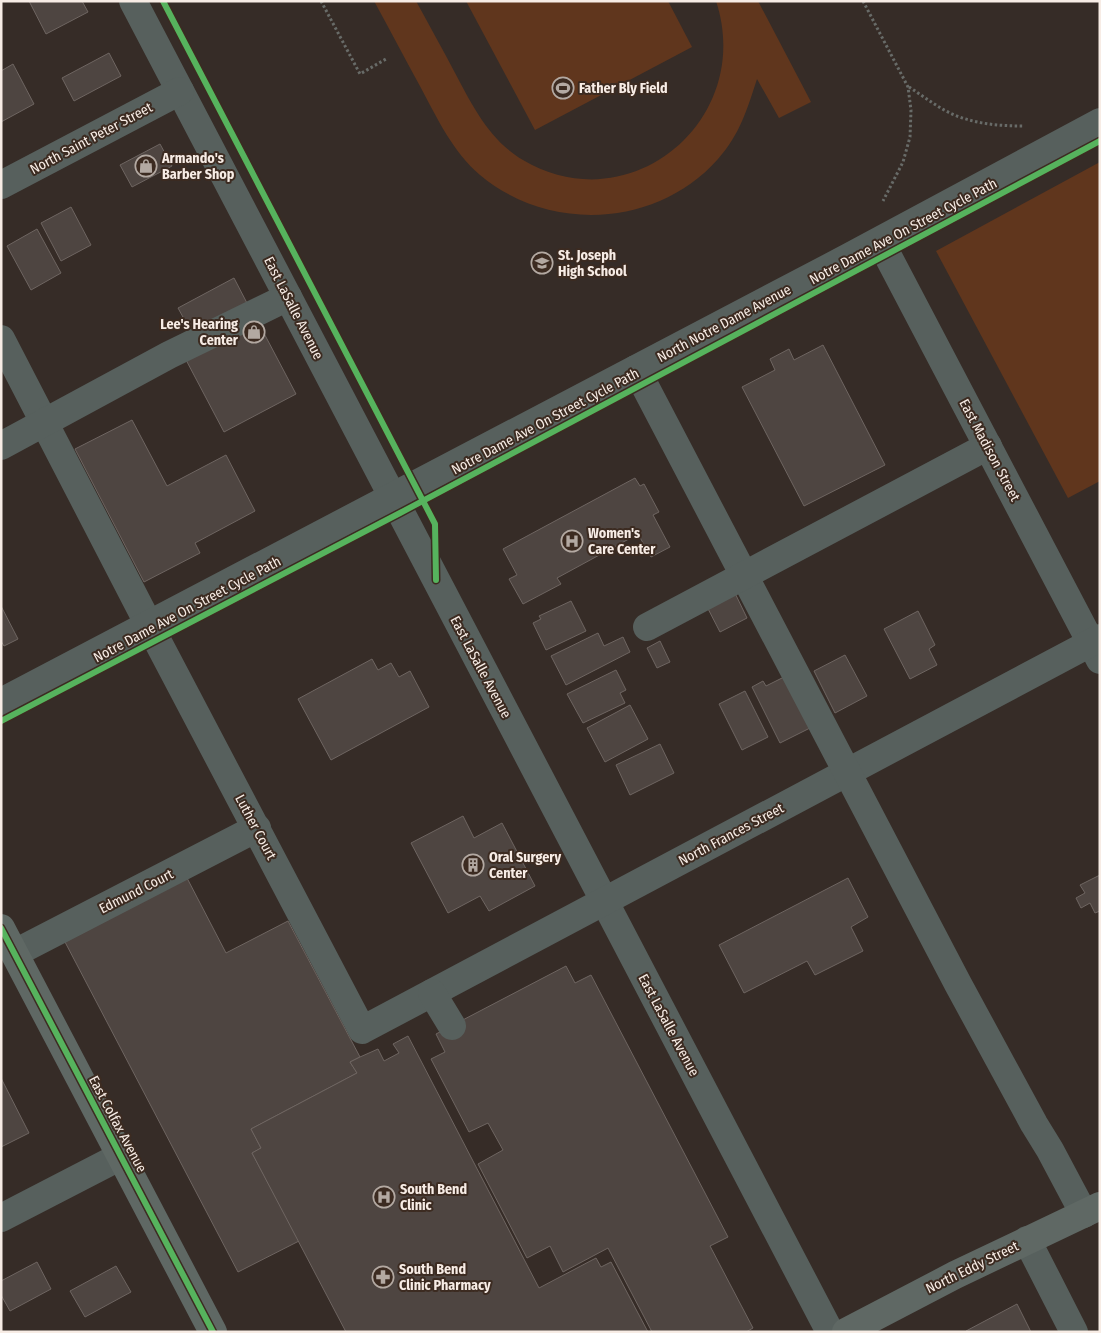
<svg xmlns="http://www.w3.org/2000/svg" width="1101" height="1333" viewBox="0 0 1101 1333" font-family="'Fira Sans Condensed',sans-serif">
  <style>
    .green { fill: #60361d }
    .building { fill: #4e4541; stroke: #6e6561 }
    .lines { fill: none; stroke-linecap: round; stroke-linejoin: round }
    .path { stroke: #686b68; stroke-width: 3; stroke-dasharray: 2.5 2.5; stroke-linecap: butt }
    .minor { stroke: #57605d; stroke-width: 28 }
    .major { stroke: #5f6864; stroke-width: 28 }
    .cycleway-casing { stroke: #3c2b21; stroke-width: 9 }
    .cycleway { stroke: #56b35d; stroke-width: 6 }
    .labels { text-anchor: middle; stroke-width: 4; stroke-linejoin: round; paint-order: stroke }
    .poi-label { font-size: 14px; font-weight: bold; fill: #f7ece5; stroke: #3c2b21; text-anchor: start }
    .street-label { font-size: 14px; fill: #f7ece5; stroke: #3c2b21 }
  </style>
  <rect width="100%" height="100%" fill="#362c27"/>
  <g class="green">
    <path d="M374 1H416C429 25 442 48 454 71 472 105 489 140 523 160 631 224 755 119 716 1H758L811 102 779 118 757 79C747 110 740 134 718 159 657 228 549 233 480 175 453 152 437 118 421 88 405 59 390 30 374 1Z"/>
    <polygon points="466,1 668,1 692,47 535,130"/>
    <polygon points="1100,162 1100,481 1068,498 936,251"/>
  </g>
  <g class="building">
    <polygon points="29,1 82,1 88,12 46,34"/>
    <polygon points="109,53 121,76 74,101 62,78"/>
    <polygon points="13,64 34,104 1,122 1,71"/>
    <polygon points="160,144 172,166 132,187 120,165"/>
    <polygon points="71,207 91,245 61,261 41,223"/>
    <polygon points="37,229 61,273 31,290 7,246"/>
    <polygon points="234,278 248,305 204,328 201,322 189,328 178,308"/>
    <polygon points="257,320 296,394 224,432 185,358"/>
    <polygon points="823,345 885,465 804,506 742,387 775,370 770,359 789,349 794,360"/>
    <polygon points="132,420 167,486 226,455 255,511 195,543 200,553 144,582 75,449"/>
    <polygon points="635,478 640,486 644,484 659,512 653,515 670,547 651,557 638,534 557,578 561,584 523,604 509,579 517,575 503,549"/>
    <polygon points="732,587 747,618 720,632 704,601"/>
    <polygon points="571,601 586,631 546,650 533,623 541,619 539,616"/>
    <polygon points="1,606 18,639 4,646 1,641"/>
    <polygon points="918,611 935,645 929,649 937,665 910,679 884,629"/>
    <polygon points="598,633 604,646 623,637 630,652 566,685 551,656"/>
    <polygon points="660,641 670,662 657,668 647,648"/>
    <polygon points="845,655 867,696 835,713 814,671"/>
    <polygon points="372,659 378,670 391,663 399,677 410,671 429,707 331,760 298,699"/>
    <polygon points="616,670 626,690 620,693 625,703 583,723 567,694"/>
    <polygon points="788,675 814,726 780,743 752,687 763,681 766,686"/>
    <polygon points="745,691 768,737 742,750 719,704"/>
    <polygon points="630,705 648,739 605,762 587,728"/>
    <polygon points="660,744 674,773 630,795 616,765"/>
    <polygon points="463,816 474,838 502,823 535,886 489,911 480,896 448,913 411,843"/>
    <polygon points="1100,875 1100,911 1095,913 1090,903 1081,908 1076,898 1085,893 1080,885"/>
    <polygon points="187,878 226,953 288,921 360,1057 350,1062 357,1073 251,1129 261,1148 252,1153 299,1241 238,1272 65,942"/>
    <polygon points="848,878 868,917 851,927 863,951 815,975 807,961 744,993 719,945"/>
    <polygon points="566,966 575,983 591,975 728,1237 710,1246 753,1328 746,1332 652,1332 608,1248 563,1272 550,1246 527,1258 478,1164 503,1150 488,1123 469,1132 431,1059 445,1052 436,1034"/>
    <polygon points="408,1036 539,1288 596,1258 601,1267 611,1262 648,1332 346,1332 252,1153 261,1148 251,1129 357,1073 350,1062 360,1057 378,1049 384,1061 399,1053 393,1044"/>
    <polygon points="1,1078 29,1133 1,1147"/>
    <polygon points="37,1262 51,1289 10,1311 1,1295 1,1281"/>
    <polygon points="116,1266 131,1292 85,1317 70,1291"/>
    <polygon points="1017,1304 1031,1332 966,1332 966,1331"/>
  </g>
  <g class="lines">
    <g class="path">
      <polyline points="321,1 360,74 386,59"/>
      <polyline points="863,1 908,87 911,110 910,137 903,162 883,201"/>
      <path d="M909 87C923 96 937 107 952 114 975 124 999 126 1024 126"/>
    </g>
    <g class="minor">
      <polyline points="133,1 830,1332"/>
      <polyline points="1,185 180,91"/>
      <polyline points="880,241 1100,660"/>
      <polyline points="1,339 149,625 362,1030 1100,638"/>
      <polyline points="636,369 958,984 1034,1124 1050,1150 1084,1214"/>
      <polyline points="1,446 169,355 288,297"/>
      <polyline points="647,627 988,446"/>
      <polyline points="1,702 849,257 1100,122"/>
      <polyline points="15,953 257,828"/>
      <polyline points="432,993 452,1026"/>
      <polyline points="1,1218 121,1156"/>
      <polyline points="1027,1240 1074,1332"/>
    </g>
    <g class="major">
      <polyline points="1,928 213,1332"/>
      <polyline points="846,1332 955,1275 1100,1206"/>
    </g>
    <g class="cycleway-casing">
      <g id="cycleway">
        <polyline points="163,1 435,524 436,580"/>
        <polyline points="1,721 400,513 1100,141"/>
        <polyline points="1,928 213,1332"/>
      </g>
    </g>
    <use href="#cycleway" class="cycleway"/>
  </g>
  <defs>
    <g id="stadium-ring" transform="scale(1.125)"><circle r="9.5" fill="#3c2b21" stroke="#b3a9a2" stroke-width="1.5"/><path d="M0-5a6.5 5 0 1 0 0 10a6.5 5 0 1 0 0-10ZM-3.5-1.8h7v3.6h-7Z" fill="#b3a9a2"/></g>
    <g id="shop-ring" transform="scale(1.125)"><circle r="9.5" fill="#3c2b21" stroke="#b3a9a2" stroke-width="1.5"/><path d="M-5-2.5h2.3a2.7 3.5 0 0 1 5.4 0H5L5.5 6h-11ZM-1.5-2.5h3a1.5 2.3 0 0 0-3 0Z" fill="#b3a9a2"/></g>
    <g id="school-ring" transform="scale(1.125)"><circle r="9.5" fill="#3c2b21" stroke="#b3a9a2" stroke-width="1.5"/><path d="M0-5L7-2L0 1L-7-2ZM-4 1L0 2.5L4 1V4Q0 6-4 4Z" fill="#b3a9a2"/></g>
    <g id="hospital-ring" transform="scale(1.125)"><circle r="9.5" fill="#3c2b21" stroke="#b3a9a2" stroke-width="1.5"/><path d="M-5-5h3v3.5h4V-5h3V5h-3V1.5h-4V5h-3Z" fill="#b3a9a2"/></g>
    <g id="building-ring" transform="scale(1.125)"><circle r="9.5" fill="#3c2b21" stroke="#b3a9a2" stroke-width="1.5"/><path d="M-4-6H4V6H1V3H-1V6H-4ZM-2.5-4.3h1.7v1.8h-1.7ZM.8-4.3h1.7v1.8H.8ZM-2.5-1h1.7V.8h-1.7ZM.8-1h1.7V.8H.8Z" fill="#b3a9a2"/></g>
    <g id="pharmacy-ring" transform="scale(1.125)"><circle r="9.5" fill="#3c2b21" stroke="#b3a9a2" stroke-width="1.5"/><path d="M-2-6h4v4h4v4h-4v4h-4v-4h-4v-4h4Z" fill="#b3a9a2"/></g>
  </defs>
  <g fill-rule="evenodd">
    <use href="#stadium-ring" x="563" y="88"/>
    <use href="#shop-ring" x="146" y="166"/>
    <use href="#school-ring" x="542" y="263"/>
    <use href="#shop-ring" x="254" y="332"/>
    <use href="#hospital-ring" x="572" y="541"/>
    <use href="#building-ring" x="473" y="865"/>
    <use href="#hospital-ring" x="384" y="1197"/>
    <use href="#pharmacy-ring" x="383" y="1277"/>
  </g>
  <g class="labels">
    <g class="poi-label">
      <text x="579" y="93">Father Bly Field</text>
      <text x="162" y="163">Armando's<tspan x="162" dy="16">Barber Shop</tspan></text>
      <text x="558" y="260">St. Joseph<tspan x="558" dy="16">High School</tspan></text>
      <text x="238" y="329" text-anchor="end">Lee's Hearing<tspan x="238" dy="16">Center</tspan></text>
      <text x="588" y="538">Women's<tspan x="588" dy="16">Care Center</tspan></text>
      <text x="489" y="862">Oral Surgery<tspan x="489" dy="16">Center</tspan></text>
      <text x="400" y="1194">South Bend<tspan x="400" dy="16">Clinic</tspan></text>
      <text x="399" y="1274">South Bend<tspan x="399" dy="16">Clinic Pharmacy</tspan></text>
    </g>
    <g class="street-label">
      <text transform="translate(91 138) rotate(-28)" y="5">North Saint Peter Street</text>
      <text transform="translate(903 231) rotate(-28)" y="5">Notre Dame Ave On Street Cycle Path</text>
      <text transform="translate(294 308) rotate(63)" y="5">East LaSalle Avenue</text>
      <text transform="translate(724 323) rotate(-28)" y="5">North Notre Dame Avenue</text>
      <text transform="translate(545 421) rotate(-28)" y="5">Notre Dame Ave On Street Cycle Path</text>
      <text transform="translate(990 450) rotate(62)" y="5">East Madison Street</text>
      <text transform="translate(187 609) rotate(-28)" y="5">Notre Dame Ave On Street Cycle Path</text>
      <text transform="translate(481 667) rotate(62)" y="5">East LaSalle Avenue</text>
      <text transform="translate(256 827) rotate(62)" y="5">Luther Court</text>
      <text transform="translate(731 834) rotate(-28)" y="5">North Frances Street</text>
      <text transform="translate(136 891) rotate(-27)" y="5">Edmund Court</text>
      <text transform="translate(669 1025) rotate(62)" y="5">East LaSalle Avenue</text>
      <text transform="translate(118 1124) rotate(62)" y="5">East Colfax Avenue</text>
      <text transform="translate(972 1267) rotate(-26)" y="5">North Eddy Street</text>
    </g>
  </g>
  <rect width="1101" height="1333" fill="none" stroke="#f7ece5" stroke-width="5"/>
</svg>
